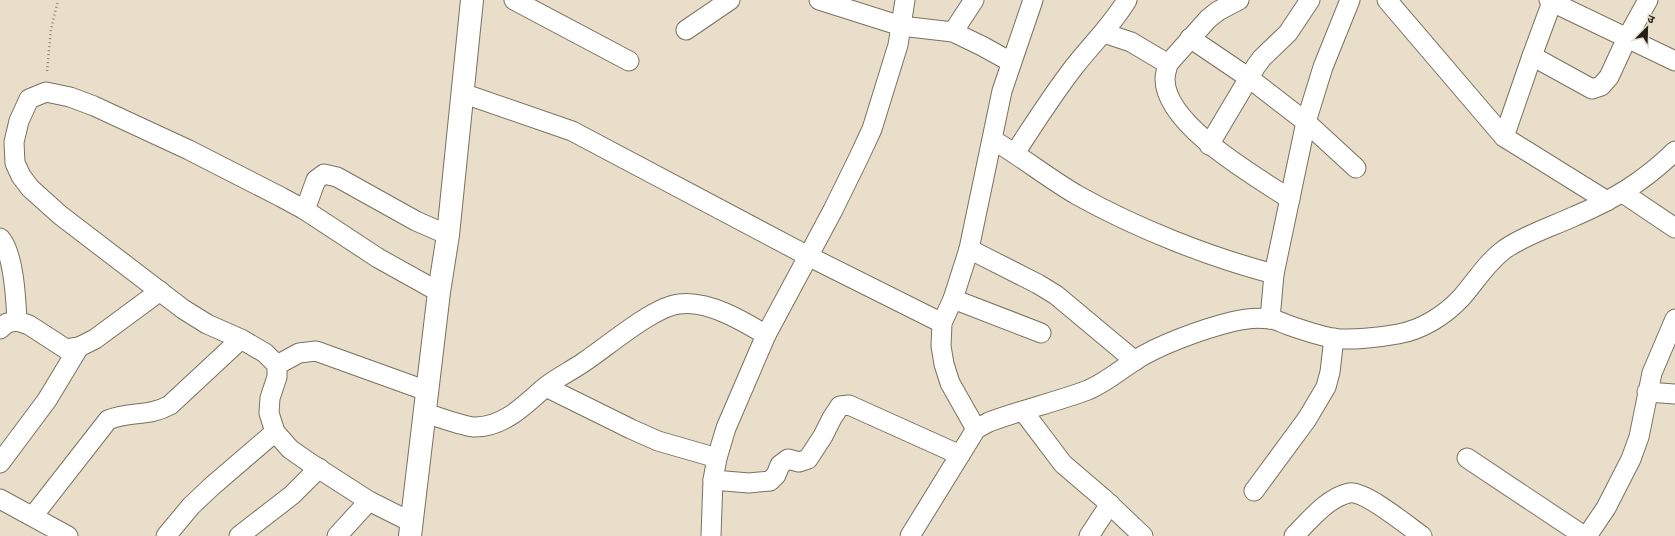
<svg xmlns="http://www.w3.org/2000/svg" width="1675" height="536" viewBox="0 0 1675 536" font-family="Overpass,'Noto Sans Devanagari',sans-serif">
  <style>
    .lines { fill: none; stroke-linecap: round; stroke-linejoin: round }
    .minor-casing { stroke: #7a715e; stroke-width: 21 }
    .tertiary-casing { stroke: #7a715e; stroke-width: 24 }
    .path { stroke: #8f8879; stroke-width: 2.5; stroke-dasharray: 1 3; stroke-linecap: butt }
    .minor { stroke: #fff; stroke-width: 19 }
    .tertiary { stroke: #fff; stroke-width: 22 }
  </style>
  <rect width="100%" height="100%" fill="#e8dec9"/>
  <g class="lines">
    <g class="minor-casing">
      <g id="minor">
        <polyline points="514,0 629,61"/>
        <polyline points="819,0 901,26 953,32 982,46 1011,62"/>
        <polyline points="1387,0 1504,137 1607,201"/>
        <polyline points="1552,2 1675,61"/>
        <polyline points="686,30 730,0"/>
        <polyline points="953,32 974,0"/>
        <path d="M1104 33 1131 42 1168 64C1167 69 1165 74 1165 79 1165 125 1255 176 1290 199"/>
        <polyline points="1190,38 1249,78 1306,122 1356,168"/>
        <polyline points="1532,56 1592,89 1601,86 1609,77 1627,38 1648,0"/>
        <polyline points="1168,64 1208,19 1218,11 1239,0"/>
        <polyline points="462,93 572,131 808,256 942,323"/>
        <polyline points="1504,137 1532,56 1552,2 1549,0"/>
        <path d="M993 140C1022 157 1048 178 1077 195 1136 228 1209 257 1274 274"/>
        <polyline points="1209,145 1256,66 1262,58 1288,33 1310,0"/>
        <path d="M1015 153C1034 124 1053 94 1074 67 1092 44 1112 25 1127 0"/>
        <polyline points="1623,193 1675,228"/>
        <polyline points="305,210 316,180 324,174 337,177 416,221 448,235"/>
        <path d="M0 238C14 253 16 300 17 321"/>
        <polyline points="969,249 1038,284 1056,295 1135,361"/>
        <polyline points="953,299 1041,333"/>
        <polyline points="1270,319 1274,274 1306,122 1323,67 1350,0"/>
        <polyline points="0,329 7,323 17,321 29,325 66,349 79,347 95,339 160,291"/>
        <polyline points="277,365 299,353 316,351 427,391"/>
        <polyline points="546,387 631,429 658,441 717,458"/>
        <polyline points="1647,392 1675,394"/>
        <polyline points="1023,411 1063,464 1104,499 1143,536"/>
        <path d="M425 413C436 416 465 427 475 427 503 427 524 406 544 388 556 378 571 371 584 362 608 346 653 307 679 304 708 300 743 321 766 335"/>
        <polyline points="976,429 950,383 944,364 941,346 942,323 953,299 969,249 1002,91 1033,0"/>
        <polyline points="1467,458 1584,536"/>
        <polyline points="0,463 47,400 79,347"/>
        <polyline points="713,480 749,483 770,481 776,475 780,465 788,459 799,462 808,459 823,436 832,418 840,406 849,405 960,455"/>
        <polyline points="1254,491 1307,419 1326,387 1330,372 1334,338"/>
        <polyline points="0,499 68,536"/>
        <path d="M33 516 108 420C129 411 149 417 170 405L241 339"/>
        <polyline points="411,522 369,501 310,463 290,449 275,432 269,413 270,398 277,377 277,365 265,353 241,339 207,324 183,309 60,215 30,188 21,176 15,163 14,142 19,121 29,99 46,92 70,97 94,106 189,150 281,197 305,210 378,258 439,292"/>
        <polyline points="166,536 191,506 211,487 275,432"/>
        <polyline points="239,536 292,495 319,468"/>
        <polyline points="337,536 369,501"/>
        <polyline points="711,536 713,480 717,458 726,428 766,335 833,210 859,157 872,129 898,45 905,0"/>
        <path d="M910 536 976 429 989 422C1021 410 1056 402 1088 390 1105 383 1119 371 1134 361 1158 345 1203 329 1231 322 1243 319 1257 317 1269 319 1276 319 1282 323 1288 325 1302 330 1317 335 1332 338 1349 341 1382 337 1398 334 1422 330 1445 315 1461 298 1476 281 1487 262 1505 249 1527 234 1551 227 1575 216 1615 199 1644 181 1675 151"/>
        <polyline points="1089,536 1110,504"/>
        <path d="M1294 536C1310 520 1327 498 1349 493 1364 490 1408 526 1422 536"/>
        <polyline points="1587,536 1606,508 1631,459 1639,437 1652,373 1675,319"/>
      </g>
    </g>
    <g class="tertiary-casing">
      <polyline id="tertiary" points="410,536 439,292 448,235 472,0"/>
    </g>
    <polyline class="path" points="47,71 51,29 58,0"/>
    <use href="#minor" class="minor"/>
    <use href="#tertiary" class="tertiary"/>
  </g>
  <g transform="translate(1647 28) rotate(23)" stroke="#e8dec9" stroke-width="3" paint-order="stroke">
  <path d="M0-3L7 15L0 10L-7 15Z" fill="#221f17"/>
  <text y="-6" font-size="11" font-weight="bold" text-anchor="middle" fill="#221f17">उ</text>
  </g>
</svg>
